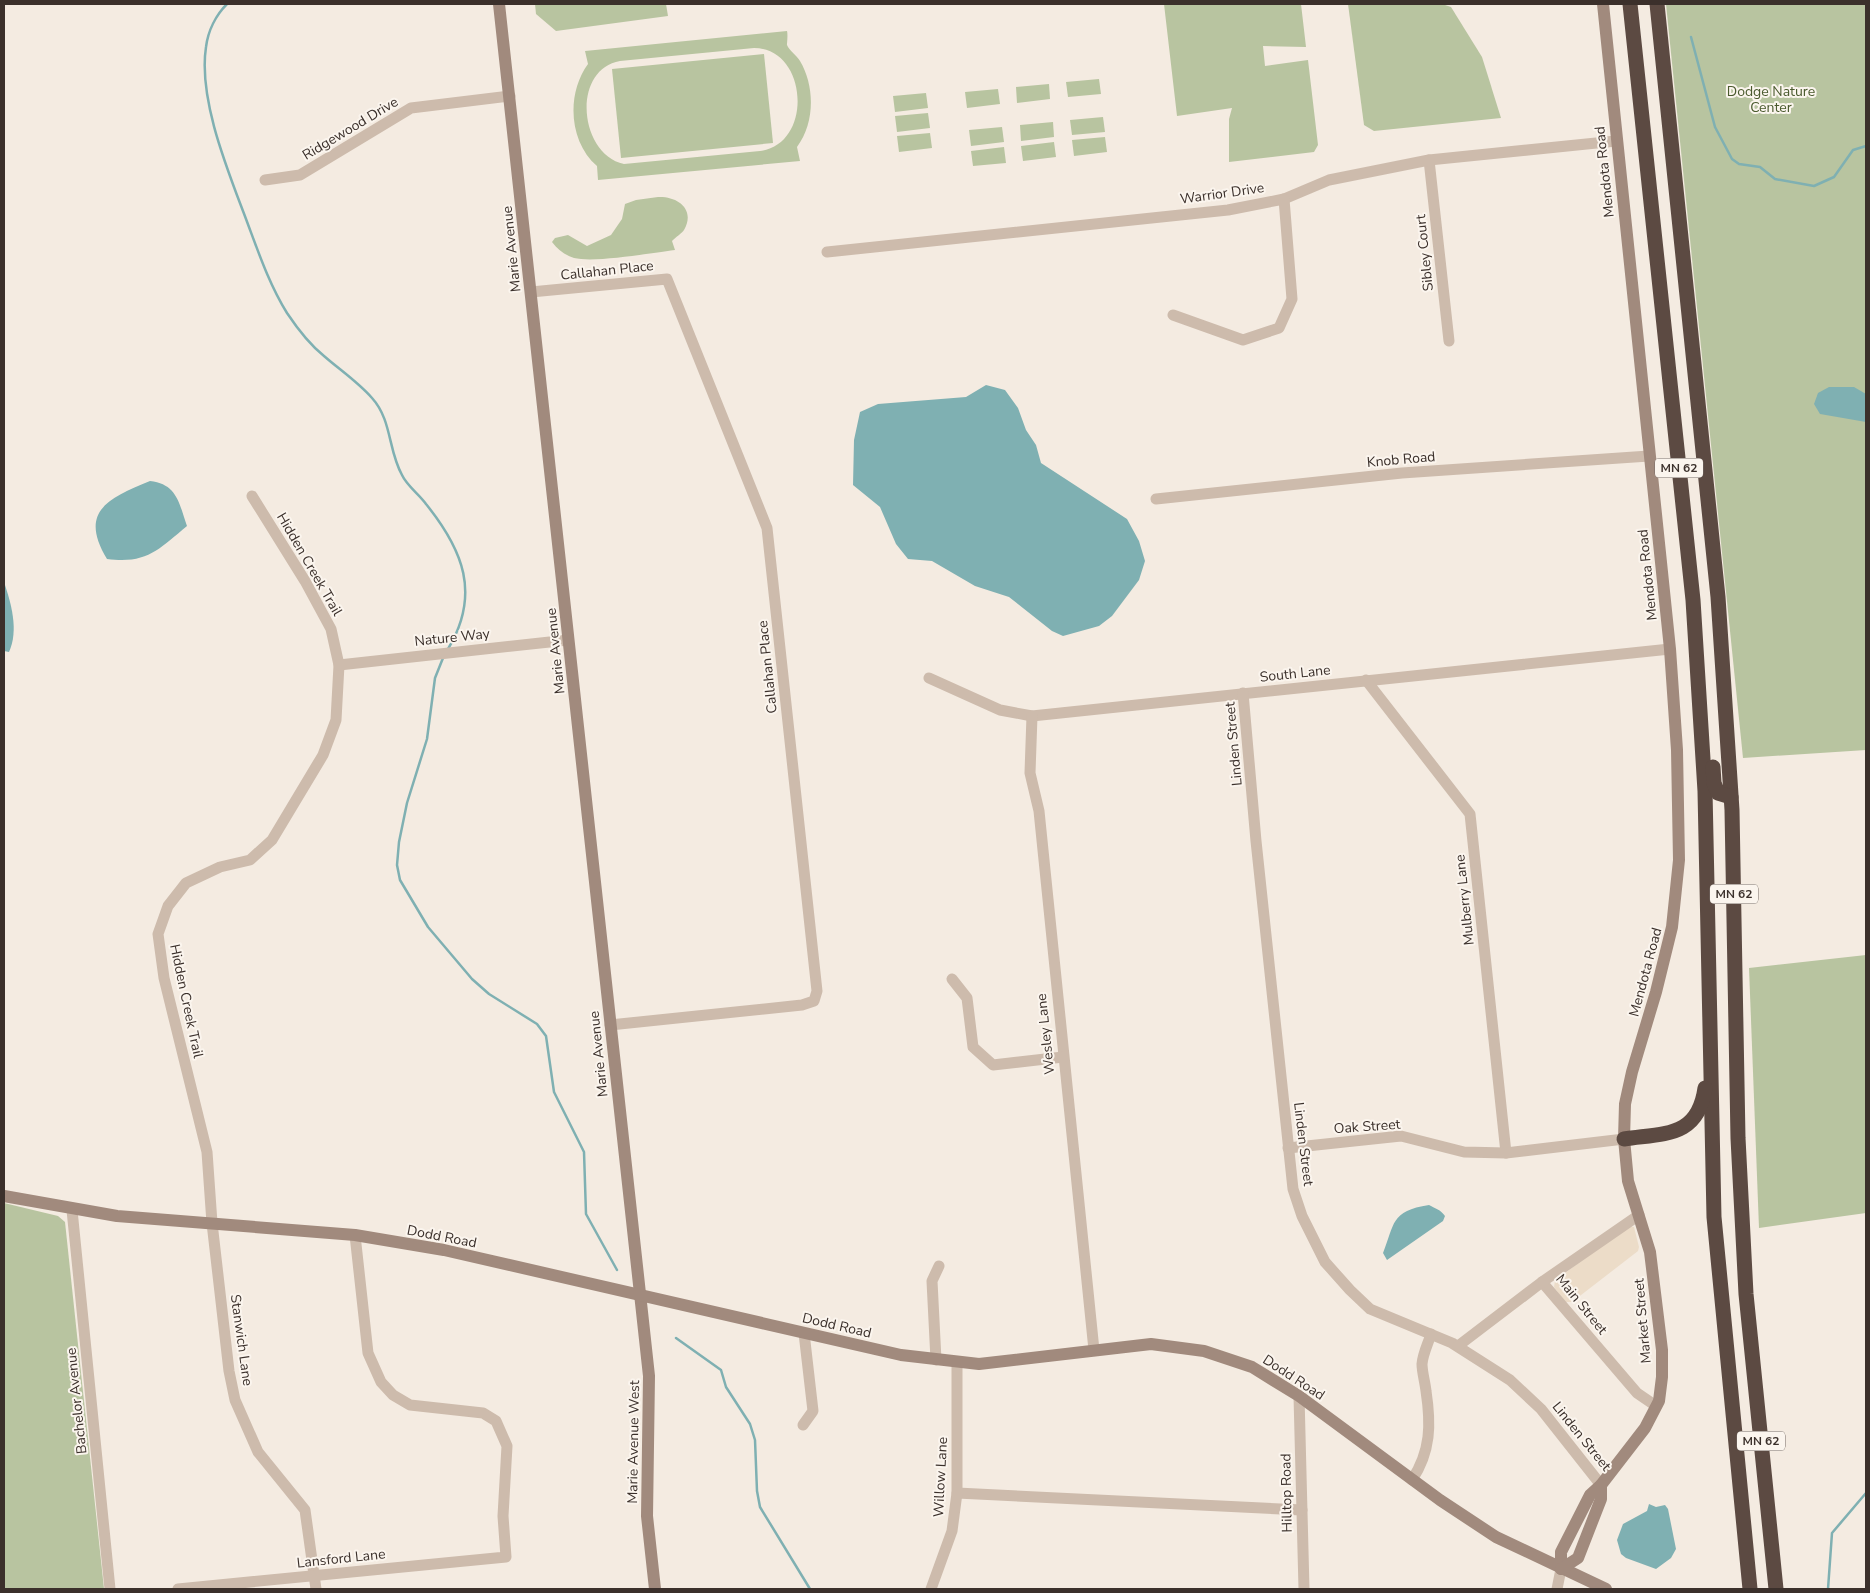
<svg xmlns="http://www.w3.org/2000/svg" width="1870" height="1593" viewBox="0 0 1870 1593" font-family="'Nunito Sans',sans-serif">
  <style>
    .green { fill: #b8c4a0; fill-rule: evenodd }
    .plaza { fill: #ecdcc8 }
    .water { fill: #7fb0b2 }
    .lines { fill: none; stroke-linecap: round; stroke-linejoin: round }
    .stream { stroke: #7fb0b2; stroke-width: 2.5 }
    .street { stroke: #cdbbac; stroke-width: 11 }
    .secondary { stroke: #a18a7d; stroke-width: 12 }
    .highway { stroke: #5c4a42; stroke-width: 15 }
    .labels { text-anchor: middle; stroke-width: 4; stroke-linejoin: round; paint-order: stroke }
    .shield { fill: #fbf5ee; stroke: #756b66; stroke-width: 1 }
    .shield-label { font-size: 12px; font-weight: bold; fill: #3b302b }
    .park-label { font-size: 14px; fill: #4a5a2e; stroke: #fbf5ee }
    .street-label { font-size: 14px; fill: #3b302b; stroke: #fbf5ee }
  </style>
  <rect width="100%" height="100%" fill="#f4ebe1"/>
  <g class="green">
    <polygon points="535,4 666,4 668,16 556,31 536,14"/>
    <polygon points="1164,4 1301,4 1306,47 1263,46 1265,66 1308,60 1318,145 1314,152 1229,162 1229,119 1232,108 1177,116"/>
    <polygon points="1348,4 1442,4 1451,7 1482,57 1501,118 1374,131 1364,125"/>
    <polygon points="1666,4 1866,4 1866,750 1743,758"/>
    <path d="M787 31C788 34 787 44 787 45 789 50 797 56 800 61 815 86 815 123 797 147L800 161 598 180 597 166C569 142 566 94 588 64L585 51ZM754 48C808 48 814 144 760 151L624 164C579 154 571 70 620 61Z"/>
    <polygon points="764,54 773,143 621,158 612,69"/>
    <polygon points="1099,79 1101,94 1068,97 1066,82"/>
    <polygon points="1049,84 1050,99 1017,103 1016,87"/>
    <polygon points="998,89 1000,104 967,108 965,92"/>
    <polygon points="926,93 928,108 895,112 893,96"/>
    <polygon points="928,113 930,128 897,132 895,116"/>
    <polygon points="1103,117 1105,132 1072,135 1070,120"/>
    <polygon points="1053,122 1054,137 1021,141 1020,125"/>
    <polygon points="1002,127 1004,142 971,146 969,130"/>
    <polygon points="930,133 932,148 899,152 897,136"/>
    <polygon points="1105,137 1107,152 1074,156 1072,140"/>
    <polygon points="1054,142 1056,157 1023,161 1021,146"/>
    <polygon points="1004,147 1006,163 973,166 971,151"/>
    <path d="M658 197C677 196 696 209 684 230 682 233 676 237 672 241L675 250C651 253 595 263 574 258 565 255 558 250 552 242L555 238 568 235 587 246 611 235 622 219 625 204 636 200Z"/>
    <polygon points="1866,955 1866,1213 1759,1228 1749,968"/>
    <polygon points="4,1203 58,1216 65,1222 104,1589 4,1589"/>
  </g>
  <polygon class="plaza" points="1626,1226 1634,1227 1639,1247 1638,1251 1572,1302 1565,1302 1554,1287 1555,1281"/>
  <g class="water">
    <polygon points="986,385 1005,390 1018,408 1026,430 1036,445 1041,463 1127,519 1139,541 1145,561 1139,580 1112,616 1099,626 1063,636 1052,631 1009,597 975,586 932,561 908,559 896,544 880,507 853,485 854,440 860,412 878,404 966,397"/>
    <polygon points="1829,387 1854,387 1866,394 1866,422 1820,414 1814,404 1818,393"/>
    <path d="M150 481C177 484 179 503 187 526 158 550 147 564 107 559 78 511 109 498 150 481Z"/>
    <path d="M4 582C11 603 19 630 9 652L4 651Z"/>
    <path d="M1429 1205C1436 1209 1440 1209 1445 1216L1443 1221 1387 1260 1383 1253C1395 1224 1390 1211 1429 1205Z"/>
    <polygon points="1649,1504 1656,1507 1665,1505 1668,1509 1676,1549 1671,1558 1656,1569 1626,1558 1621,1554 1617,1540 1623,1524 1647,1511"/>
  </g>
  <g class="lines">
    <g class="stream">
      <path d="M227 4C216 15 208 31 206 47 198 99 228 171 246 219 258 251 269 284 287 313 297 328 309 344 324 356 340 370 358 382 372 398 392 420 388 450 402 475 407 486 419 494 426 504 463 550 481 594 448 649"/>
      <polyline points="1691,37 1715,127 1732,159 1739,164 1760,167 1775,179 1814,186 1834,177 1853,150 1866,146"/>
      <polyline points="443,658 435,678 427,739 407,803 399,842 397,865 400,880 428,927 472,979 489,994 537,1024 546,1036 554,1092 584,1152 586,1214 617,1270"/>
      <polyline points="676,1338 721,1370 726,1387 750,1424 755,1440 757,1491 760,1507 810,1589"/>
      <polyline points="1828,1589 1832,1533 1866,1493"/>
    </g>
    <g class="street">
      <polyline points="1429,160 1449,341"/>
      <polyline points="265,180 300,175 411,108 510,96"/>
      <polyline points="827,252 1228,210 1284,199 1329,180 1429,160 1616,141"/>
      <polyline points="531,292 667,279 767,528 817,991 814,1001 802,1005 610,1025"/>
      <polyline points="1173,315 1243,340 1279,328 1292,299 1284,199"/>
      <polyline points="252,496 305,581 331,629 339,665 336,720 323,755 272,840 250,860 220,867 186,883 168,906 158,934 164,978 207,1152 212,1223 229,1371 235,1400 258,1452 305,1510 316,1589"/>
      <polyline points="1156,499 1402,473 1649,456"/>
      <polyline points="339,665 568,640"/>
      <polyline points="929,678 1000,710 1032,716 1670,649"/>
      <polyline points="1366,680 1470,814 1506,1153"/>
      <polyline points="1243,693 1256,841 1293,1189 1302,1216 1325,1262 1350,1290 1370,1309 1452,1343 1510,1380 1541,1409 1601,1485"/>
      <polyline points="1032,716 1030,773 1039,811 1094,1350"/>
      <polyline points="952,979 967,998 973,1047 993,1065 1063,1057"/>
      <polyline points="1288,1148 1401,1136 1464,1152 1506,1153 1624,1139"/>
      <polyline points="72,1210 110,1589"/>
      <polyline points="1542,1282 1637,1393 1656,1406"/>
      <polyline points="1458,1346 1542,1282 1639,1215"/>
      <polyline points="936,1360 932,1281 939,1266"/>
      <polyline points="1299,1396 1304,1589"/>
      <polyline points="803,1425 813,1411 804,1333"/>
      <path d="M1412 1480C1431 1451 1431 1424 1426 1391 1425 1382 1422 1372 1422 1364 1423 1353 1428 1344 1431 1334"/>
      <polyline points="957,1493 1302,1510"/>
      <polyline points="178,1589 506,1557 503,1516 507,1446 496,1421 483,1413 410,1405 393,1395 381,1382 368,1353 355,1235"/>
      <polyline points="931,1589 952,1531 957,1493 957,1363"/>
      <polyline points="1557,1589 1561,1569"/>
    </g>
    <g class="secondary">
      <polyline points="499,4 649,1376 647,1516 655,1589"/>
      <polyline points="4,1196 117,1216 355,1235 444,1250 901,1355 979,1364 1151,1344 1204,1351 1252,1367 1299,1396 1440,1500 1496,1537 1606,1589"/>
      <polyline points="1561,1569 1561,1552 1590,1495 1601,1485 1645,1428 1659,1401 1662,1377 1662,1350 1650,1252 1628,1181 1624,1139 1625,1104 1632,1072 1656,992 1672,927 1679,860 1677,750 1670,649 1603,4"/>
      <polyline points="1561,1569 1578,1558 1601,1499 1601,1485"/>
    </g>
    <g class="highway">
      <polyline points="1630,4 1693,600 1705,791 1714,1217 1750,1589"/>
      <polyline points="1657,4 1718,597 1732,810 1738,1138 1746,1294 1776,1589"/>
      <polyline points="1713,767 1714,783 1718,793 1731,797"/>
      <path d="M1624 1139C1664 1133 1698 1138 1705 1088"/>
    </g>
  </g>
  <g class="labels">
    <g class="shield">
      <rect x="1655" y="458.5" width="48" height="19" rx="4"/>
      <rect x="1710" y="884.5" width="48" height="19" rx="4"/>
      <rect x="1737" y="1431.5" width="48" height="19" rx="4"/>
    </g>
    <g class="shield-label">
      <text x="1679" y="472">MN 62</text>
      <text x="1734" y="898">MN 62</text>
      <text x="1761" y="1445">MN 62</text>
    </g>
    <g class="park-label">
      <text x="1771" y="96">Dodge Nature<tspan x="1771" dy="16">Center</tspan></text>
    </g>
    <g class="street-label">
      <text transform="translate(350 128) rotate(-31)" y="5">Ridgewood Drive</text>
      <text transform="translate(1604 172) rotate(-96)" y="5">Mendota Road</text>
      <text transform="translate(1222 193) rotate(-8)" y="5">Warrior Drive</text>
      <text transform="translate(511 249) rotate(-96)" y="5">Marie Avenue</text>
      <text transform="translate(1424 253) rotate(-96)" y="5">Sibley Court</text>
      <text transform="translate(607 270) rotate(-6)" y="5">Callahan Place</text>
      <text transform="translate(1401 459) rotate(-5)" y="5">Knob Road</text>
      <text transform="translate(310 564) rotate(60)" y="5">Hidden Creek Trail</text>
      <text transform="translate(1647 575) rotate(-96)" y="5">Mendota Road</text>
      <text transform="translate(452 637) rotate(-6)" y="5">Nature Way</text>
      <text transform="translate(555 651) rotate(-96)" y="5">Marie Avenue</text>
      <text transform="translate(767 667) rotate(-96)" y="5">Callahan Place</text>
      <text transform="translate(1295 673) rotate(-6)" y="5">South Lane</text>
      <text transform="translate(1233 744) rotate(-95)" y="5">Linden Street</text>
      <text transform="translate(1464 900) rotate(-96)" y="5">Mulberry Lane</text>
      <text transform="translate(1645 972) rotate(-75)" y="5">Mendota Road</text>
      <text transform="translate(187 1001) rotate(78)" y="5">Hidden Creek Trail</text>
      <text transform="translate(1045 1034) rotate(-96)" y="5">Wesley Lane</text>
      <text transform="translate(598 1054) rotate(-96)" y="5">Marie Avenue</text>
      <text transform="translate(1367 1126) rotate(-4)" y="5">Oak Street</text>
      <text transform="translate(1304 1144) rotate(83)" y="5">Linden Street</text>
      <text transform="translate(442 1236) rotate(11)" y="5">Dodd Road</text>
      <text transform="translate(1582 1304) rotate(51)" y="5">Main Street</text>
      <text transform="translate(1642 1321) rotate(-95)" y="5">Market Street</text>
      <text transform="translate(837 1325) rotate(13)" y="5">Dodd Road</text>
      <text transform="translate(242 1340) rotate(82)" y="5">Stanwich Lane</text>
      <text transform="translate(1294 1377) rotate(33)" y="5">Dodd Road</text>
      <text transform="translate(76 1401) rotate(-96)" y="5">Bachelor Avenue</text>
      <text transform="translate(1582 1436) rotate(51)" y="5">Linden Street</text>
      <text transform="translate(633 1442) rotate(-89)" y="5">Marie Avenue West</text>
      <text transform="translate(940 1477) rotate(-87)" y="5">Willow Lane</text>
      <text transform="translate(1286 1493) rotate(-91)" y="5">Hilltop Road</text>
      <text transform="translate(341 1558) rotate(-6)" y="5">Lansford Lane</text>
    </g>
  </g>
  <rect width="1870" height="1593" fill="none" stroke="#3b302b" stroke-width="10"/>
</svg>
